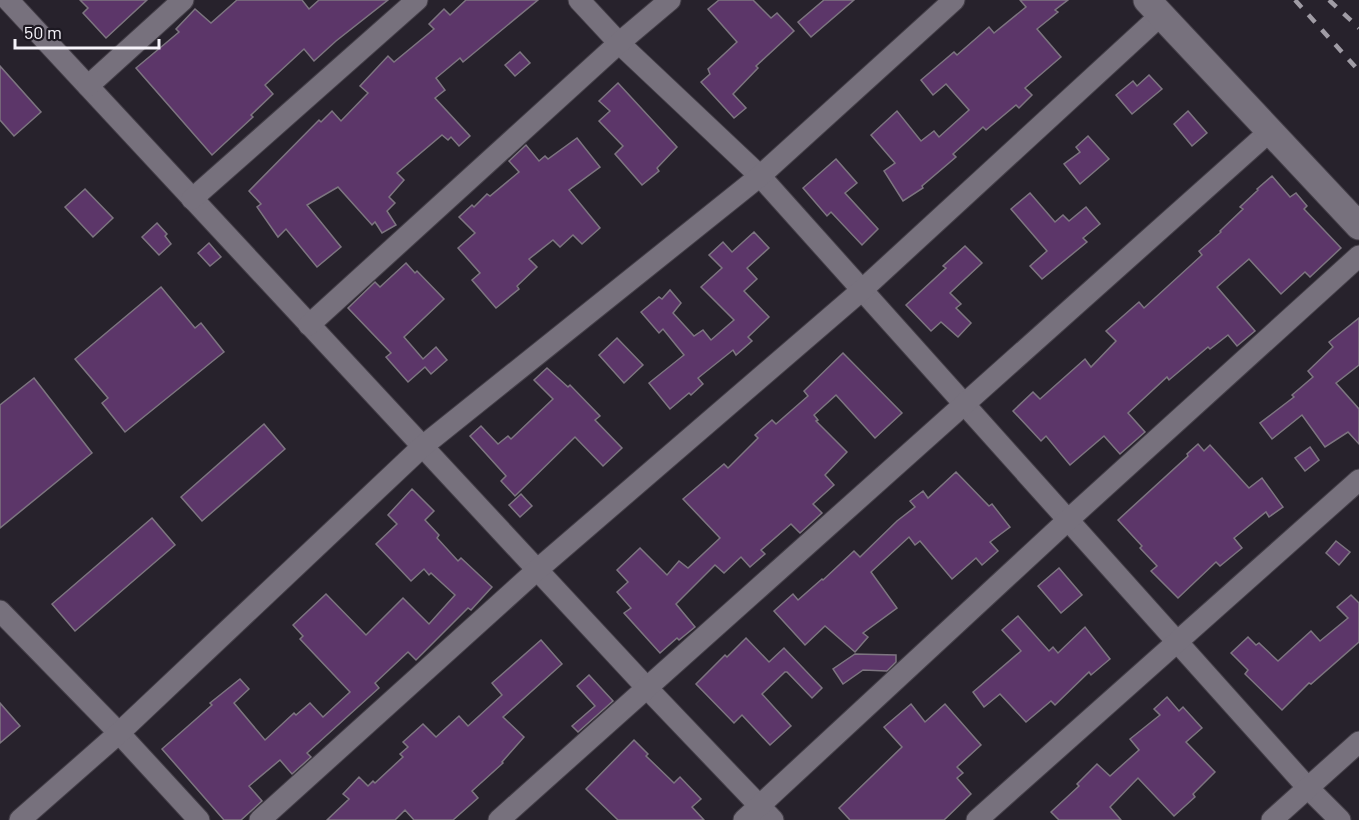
<svg xmlns="http://www.w3.org/2000/svg" width="1359" height="820" viewBox="0 0 1359 820" font-family="Barlow,sans-serif">
  <style>
    .building { fill: #5c3669; stroke: #7d7580; stroke-width: 1.5 }
    .lines { fill: none; stroke-linecap: round; stroke-linejoin: round }
    .minor-casing { stroke: #433e47; stroke-width: 23 }
    .tertiary-casing { stroke: #433e47; stroke-width: 29 }
    .minor { stroke: #77717d; stroke-width: 21 }
    .tertiary { stroke: #77717d; stroke-width: 27 }
    .rail { stroke: #a09ca5; stroke-width: 4.5; stroke-dasharray: 10 10; stroke-linecap: butt }
  </style>
  <rect width="100%" height="100%" fill="#27222c"/>
  <g class="building">
    <polygon points="80,0 147,0 106,38 83,13 88,8"/>
    <polygon points="237,0 302,0 309,9 319,0 388,0 336,41 314,61 304,49 265,85 273,94 251,115 253,117 212,155 136,68 179,32 176,29 195,9 211,23"/>
    <polygon points="466,0 538,0 463,62 460,58 436,78 445,90 435,98 470,136 459,146 451,137 448,140 442,135 397,173 404,180 389,197 395,203 387,211 396,225 382,233 375,222 372,225 338,187 307,205 341,247 317,267 286,229 278,237 257,207 261,204 249,191 319,120 321,122 332,111 341,121 368,93 360,86 388,56 394,62 434,29 429,24 444,9 450,15"/>
    <polygon points="719,0 753,0 771,18 777,13 794,31 756,66 758,68 733,94 746,108 734,118 701,82 710,74 708,69 737,42 708,9"/>
    <polygon points="824,0 854,0 811,37 798,22"/>
    <polygon points="1020,0 1068,0 1055,10 1058,12 1037,29 1061,57 1025,88 1032,95 1019,108 1016,105 986,130 983,127 953,154 956,157 922,186 923,188 903,201 884,171 895,163 871,135 897,111 921,141 934,131 939,137 969,110 946,84 933,95 921,80 954,52 957,55 989,27 994,33 1026,7"/>
    <polygon points="520,52 530,63 515,76 505,65"/>
    <polygon points="0,66 41,112 14,136 0,120"/>
    <polygon points="1149,75 1162,89 1132,114 1116,95 1133,81 1137,86"/>
    <polygon points="618,83 677,147 657,168 659,171 642,185 615,154 623,146 599,121 610,111 599,101"/>
    <polygon points="1188,111 1207,133 1192,146 1174,124"/>
    <polygon points="1088,136 1109,159 1080,184 1064,164 1080,152 1076,147"/>
    <polygon points="577,138 600,167 569,190 600,228 582,244 573,235 560,247 553,240 529,259 537,267 517,286 519,289 496,308 472,280 480,273 458,248 475,233 459,217 472,205 474,207 487,194 490,196 519,172 509,161 526,145 539,161 545,156 548,159"/>
    <polygon points="836,159 857,183 845,193 878,229 862,245 831,212 827,216 803,188"/>
    <polygon points="1272,176 1290,197 1296,193 1307,206 1304,209 1341,248 1310,277 1305,272 1281,294 1249,259 1217,287 1255,331 1237,346 1228,335 1210,349 1208,347 1169,380 1167,377 1128,413 1145,432 1120,454 1104,436 1070,465 1046,436 1041,441 1013,411 1033,392 1040,399 1085,359 1091,367 1116,341 1106,331 1139,302 1144,308 1202,255 1199,251 1221,232 1220,231 1243,209 1240,207 1258,190 1257,189"/>
    <polygon points="85,189 113,218 93,237 65,207"/>
    <polygon points="1030,193 1055,222 1063,215 1069,221 1086,207 1100,224 1083,238 1087,242 1042,279 1030,266 1047,251 1011,209"/>
    <polygon points="157,223 167,234 165,236 171,244 159,255 142,237"/>
    <polygon points="754,232 769,248 747,268 757,279 744,291 769,317 748,337 752,341 736,355 733,350 698,378 703,384 691,395 689,393 670,409 649,383 684,355 663,329 659,333 641,312 659,297 662,299 670,290 681,303 673,313 694,336 703,330 711,340 734,320 701,287 722,268 709,255 723,242 732,252"/>
    <polygon points="209,243 221,257 210,266 198,253"/>
    <polygon points="965,246 982,263 950,293 961,304 956,308 971,323 958,337 941,322 931,331 906,305 946,268 943,266"/>
    <polygon points="406,263 415,273 417,271 444,299 404,337 423,359 436,347 447,360 431,374 425,367 408,382 386,357 391,353 348,308 375,282 380,287"/>
    <polygon points="161,287 195,328 201,323 224,352 125,432 102,403 108,398 75,359"/>
    <polygon points="1359,318 1359,365 1336,383 1359,409 1359,444 1348,432 1325,447 1302,415 1272,439 1260,423 1294,397 1292,395 1313,377 1308,371 1333,347 1329,342"/>
    <polygon points="617,338 643,365 624,383 599,355"/>
    <polygon points="843,353 902,413 875,438 836,395 814,415 818,420 816,421 847,452 825,475 834,485 813,504 822,513 800,533 791,524 761,550 765,554 750,567 741,557 724,573 715,565 676,604 695,627 679,640 677,638 660,653 624,613 631,608 617,592 628,582 617,570 640,548 667,575 679,561 688,568 720,538 683,499 724,464 728,468 758,438 755,435 772,420 776,424 808,396 804,391"/>
    <polygon points="547,368 568,387 570,385 600,416 595,420 622,448 603,466 575,437 515,496 501,481 506,476 470,436 481,426 498,444 508,436 511,439 553,399 534,380"/>
    <polygon points="34,378 92,453 0,528 0,405"/>
    <polygon points="264,424 285,449 202,521 181,497"/>
    <polygon points="1198,444 1204,451 1210,445 1249,488 1262,478 1283,507 1269,517 1266,512 1234,538 1242,548 1220,566 1216,562 1178,598 1151,571 1157,566 1140,548 1142,546 1118,520 1188,456 1187,454"/>
    <polygon points="1310,447 1319,460 1305,471 1295,458"/>
    <polygon points="956,472 989,506 992,504 1010,527 990,542 998,551 982,565 976,558 952,579 920,541 915,545 909,537 871,572 897,608 863,633 868,637 855,652 825,626 805,645 774,611 793,594 798,600 822,579 823,580 854,551 860,557 897,521 915,507 910,501 923,491 928,498"/>
    <polygon points="412,489 434,511 425,520 439,535 437,538 458,561 461,558 492,587 471,610 468,608 416,660 408,652 375,683 379,688 307,753 311,757 292,774 280,760 249,786 262,801 241,820 224,820 162,749 212,705 210,703 240,679 249,689 234,703 265,740 294,713 296,715 310,703 323,717 350,692 300,639 303,636 293,625 326,594 366,635 403,598 429,624 455,595 431,573 429,575 424,569 411,581 376,544 397,524 388,515"/>
    <polygon points="521,494 532,506 520,517 509,505"/>
    <polygon points="152,518 175,545 75,631 52,604"/>
    <polygon points="1336,541 1350,552 1339,565 1326,553"/>
    <polygon points="1059,568 1082,595 1061,613 1038,586"/>
    <polygon points="1351,595 1359,603 1359,642 1311,684 1309,683 1282,710 1245,674 1248,670 1231,653 1248,637 1256,645 1259,643 1278,661 1311,631 1320,641 1348,618 1337,607"/>
    <polygon points="1018,616 1049,651 1053,647 1058,653 1085,627 1110,659 1091,675 1089,672 1055,705 1051,701 1026,722 1000,694 984,707 973,692 1021,651 1002,630"/>
    <polygon points="746,638 769,662 784,648 822,688 812,698 787,672 785,672 762,694 791,726 770,745 742,715 734,723 696,684 725,655 727,657"/>
    <polygon points="541,640 562,664 503,717 524,737 502,762 503,763 472,791 478,798 453,820 414,820 405,810 395,820 327,820 349,799 343,794 359,777 368,786 373,781 375,783 403,757 400,754 408,747 403,742 423,724 436,737 459,716 468,726 502,695 492,683"/>
    <polygon points="855,654 896,655 896,662 887,671 863,670 843,684 833,669"/>
    <polygon points="589,675 613,701 578,732 572,726 595,706 577,686"/>
    <polygon points="1167,697 1179,711 1183,707 1202,728 1186,742 1215,772 1193,794 1195,797 1174,816 1138,778 1110,807 1121,820 1059,820 1051,812 1079,786 1077,784 1097,764 1110,776 1139,750 1130,739 1160,715 1154,709"/>
    <polygon points="0,703 20,726 0,743"/>
    <polygon points="911,704 925,722 945,704 981,745 957,767 963,773 957,778 971,794 944,820 850,820 839,808 902,747 884,727"/>
    <polygon points="634,740 648,754 646,756 674,783 680,777 701,799 692,807 704,820 618,820 586,789"/>
  </g>
  <g class="lines">
    <g class="minor-casing">
      <g id="minor">
        <polyline points="8,0 647,688 773,820"/>
        <polyline points="579,0 619,43 760,176 1308,788 1340,820"/>
        <polyline points="88,86 183,0"/>
        <polyline points="192,199 417,0"/>
        <polyline points="309,325 619,43 670,0"/>
        <polyline points="0,611 119,733 199,820"/>
        <polyline points="20,820 119,733 423,446 760,176 954,0"/>
        <polyline points="260,820 537,570 862,290 1161,15"/>
        <polyline points="499,820 1270,131"/>
        <polyline points="744,820 1068,520 1359,256"/>
        <polyline points="977,820 1359,480"/>
        <polyline points="1272,820 1359,742"/>
      </g>
    </g>
    <g class="tertiary-casing">
      <polyline id="tertiary" points="1147,0 1359,226"/>
    </g>
    <use href="#minor" class="minor"/>
    <use href="#tertiary" class="tertiary"/>
    <g class="rail">
      <polyline points="1295,0 1359,71"/>
      <polyline points="1329,0 1359,28"/>
    </g>
  </g>
  <path d="M15 39v9h144v-9" fill="none" stroke="#f6f3fa" stroke-width="3"/>
  <text x="24" y="39" font-size="18" fill="#f6f3fa" stroke="#1d1922" stroke-width="4.5" paint-order="stroke">50 m</text>
</svg>
